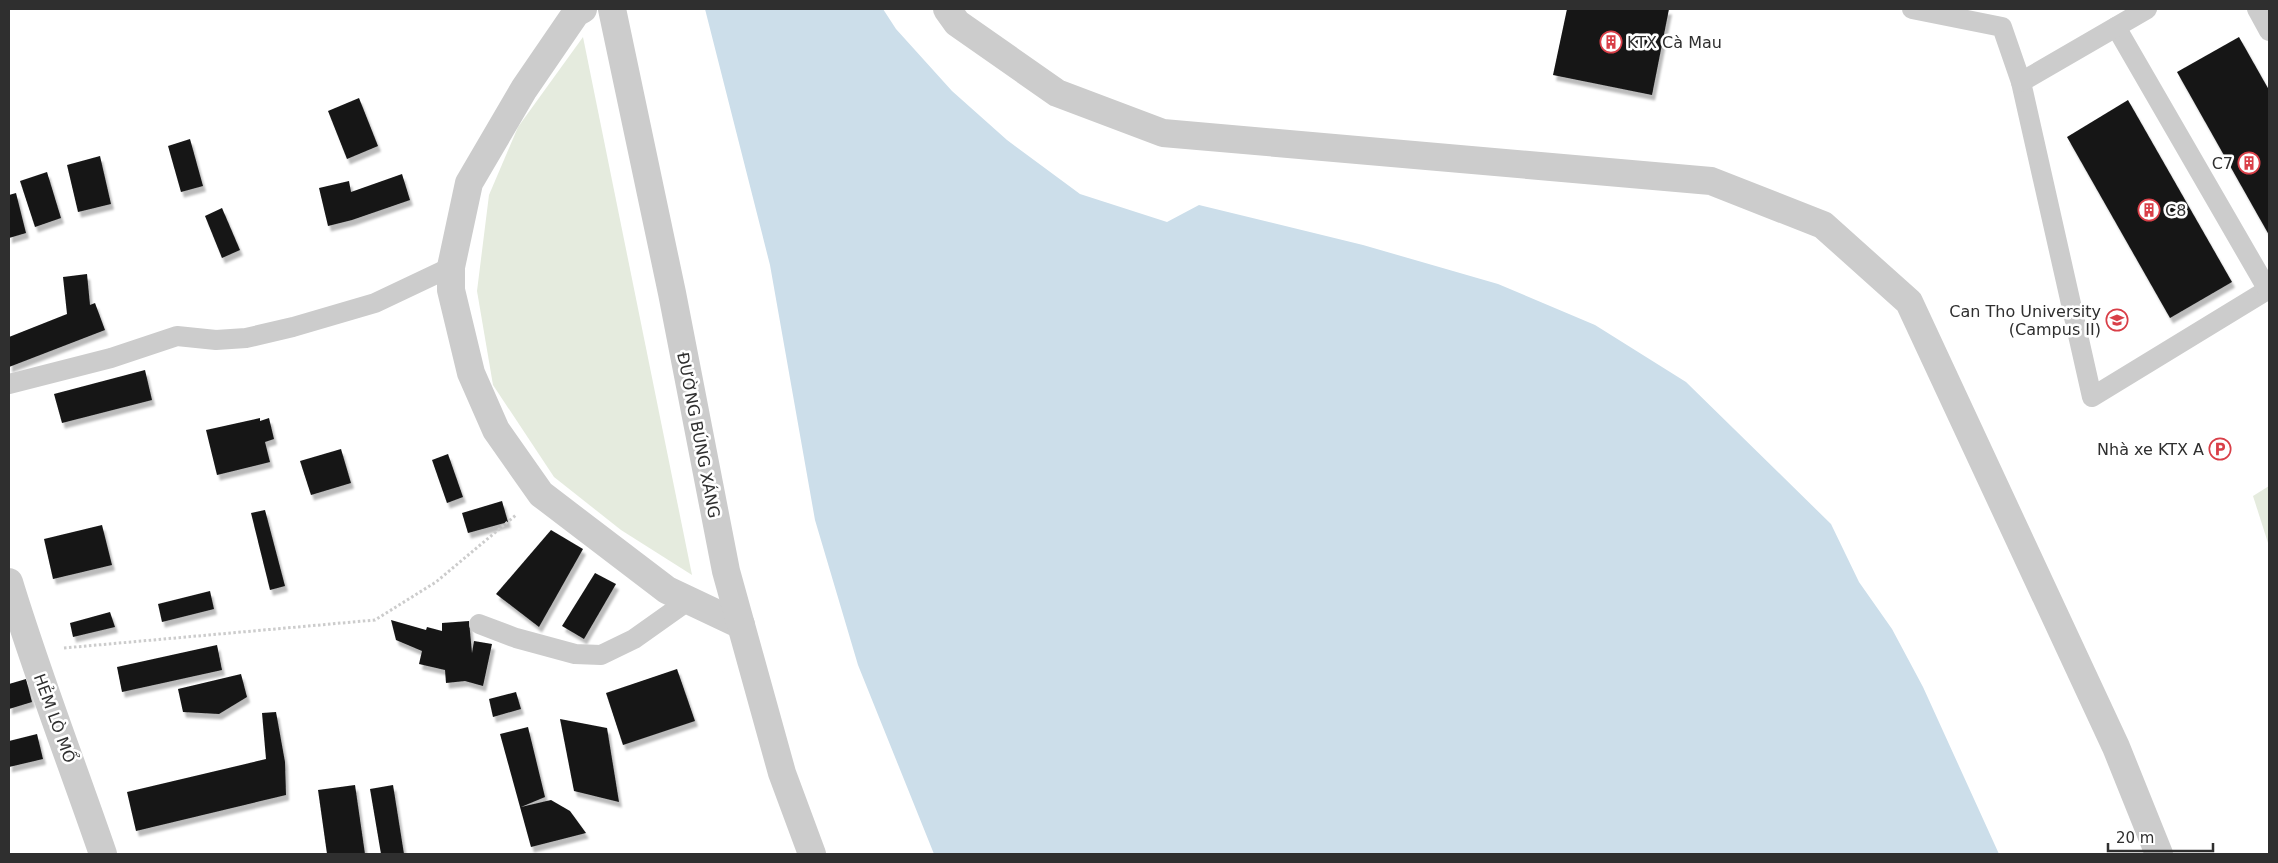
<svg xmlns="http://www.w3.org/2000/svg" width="2278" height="863" viewBox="0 0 2278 863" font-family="'DejaVu Sans',sans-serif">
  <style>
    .green { fill: #e5ebde }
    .water { fill: #ccdeea }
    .building { fill: #161616; filter: url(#shadow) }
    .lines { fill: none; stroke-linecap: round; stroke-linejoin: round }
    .path { stroke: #ccc; stroke-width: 3; stroke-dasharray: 2.5 2.5; stroke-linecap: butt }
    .service { stroke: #ccc; stroke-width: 20 }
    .minor { stroke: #ccc; stroke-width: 28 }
    .labels { text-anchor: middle; stroke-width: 5; stroke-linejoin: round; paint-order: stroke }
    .poi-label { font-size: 16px; fill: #2f2f2f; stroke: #fff; text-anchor: end }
    .street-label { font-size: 16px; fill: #2f2f2f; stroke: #fff }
  </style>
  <defs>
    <filter id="shadow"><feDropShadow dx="3" dy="5.5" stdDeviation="1" flood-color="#0004"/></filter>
  </defs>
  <rect width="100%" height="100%" fill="#fff"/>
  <g class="green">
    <polygon points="583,37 692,575 621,530 554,477 493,385 477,291 489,195 518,127"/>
    <polygon points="2269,486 2269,546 2253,496"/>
  </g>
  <polygon class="water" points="705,9 883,9 896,29 952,91 1007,140 1080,194 1167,222 1199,205 1363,245 1498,284 1595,325 1686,382 1831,524 1859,582 1892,629 1923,687 1999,854 934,854 858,665 815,520 770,265"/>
  <g class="building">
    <polygon points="1567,9 1669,9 1652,95 1553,75"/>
    <polygon points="2239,37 2269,90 2269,235 2177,72"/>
    <polygon points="359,98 378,146 347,159 328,111"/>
    <polygon points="2128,100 2232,282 2170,318 2067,137"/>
    <polygon points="190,139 203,186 181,192 168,146"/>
    <polygon points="100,156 111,204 78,212 67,165"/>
    <polygon points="47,172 61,218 35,227 20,181"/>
    <polygon points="402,174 410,200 352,220 328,226 319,188 349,181 351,192"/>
    <polygon points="16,193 26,233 9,238 9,195"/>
    <polygon points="222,208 240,250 222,258 205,216"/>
    <polygon points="87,274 90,305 95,303 105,330 9,367 9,337 67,314 63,277"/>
    <polygon points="145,370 152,400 62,423 54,394"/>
    <polygon points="260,418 260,421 269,418 274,439 265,442 270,462 217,475 206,430"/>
    <polygon points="341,449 351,483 311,495 300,461"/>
    <polygon points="448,454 463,497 447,503 432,460"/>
    <polygon points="502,501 508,522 468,533 462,513"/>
    <polygon points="265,510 285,586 270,590 251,513"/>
    <polygon points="102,525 112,565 53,579 44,539"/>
    <polygon points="551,530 583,549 539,627 496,594"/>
    <polygon points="595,573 616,584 584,639 562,626"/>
    <polygon points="210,591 214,609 162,622 158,604"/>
    <polygon points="110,612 115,627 73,637 70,623"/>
    <polygon points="391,620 426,630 427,627 442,631 442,623 469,621 472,653 474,641 492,644 483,686 465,681 446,683 445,670 419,664 422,651 396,640"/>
    <polygon points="217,645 222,670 122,692 117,667"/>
    <polygon points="677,669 695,721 623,745 606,693"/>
    <polygon points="241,674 247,697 219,714 183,712 178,689"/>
    <polygon points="26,679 32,702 9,709 9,684"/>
    <polygon points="516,692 521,709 493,717 489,699"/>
    <polygon points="276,712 285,762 286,795 136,831 127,792 266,759 262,713"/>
    <polygon points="560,719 607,728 619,802 574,791"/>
    <polygon points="528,727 545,797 521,807 551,800 570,811 586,833 531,847 500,734"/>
    <polygon points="37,734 43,759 9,767 9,741"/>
    <polygon points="355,785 365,854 327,854 318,790"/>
    <polygon points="393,785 404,854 381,854 370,789"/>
  </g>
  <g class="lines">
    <polyline class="path" points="64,648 375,620 436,582 516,515"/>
    <g class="service">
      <polyline points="1912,9 2002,27 2021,82 2092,397 2269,289"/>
      <polyline points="2257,9 2269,31"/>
      <polyline points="2116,27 2268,290"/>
      <polyline points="2021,82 2147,9"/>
      <polyline points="9,384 111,358 177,336 216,340 246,338 293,327 375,303 451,267"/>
      <polyline points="479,624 516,638 575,654 601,655 634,639 689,600"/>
    </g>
    <g class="minor">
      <polyline points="583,9 576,13 524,89 469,183 451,267 451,290 471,373 496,430 541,494 667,590 741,625"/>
      <polyline points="612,9 672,293 726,571 782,773 812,854"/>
      <polyline points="947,9 957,23 1057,93 1163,133 1711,181 1823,225 1909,302 2116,747 2159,854"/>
      <path d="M9 582C37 674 72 764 103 854"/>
    </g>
  </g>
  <defs>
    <g id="building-ring" transform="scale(1.125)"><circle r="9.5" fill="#fff" stroke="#d93f48" stroke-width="1.5"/><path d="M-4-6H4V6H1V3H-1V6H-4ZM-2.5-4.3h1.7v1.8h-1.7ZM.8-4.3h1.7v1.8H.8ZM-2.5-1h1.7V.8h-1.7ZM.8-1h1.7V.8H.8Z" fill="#d93f48"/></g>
    <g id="university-ring" transform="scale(1.125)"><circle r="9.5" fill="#fff" stroke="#d93f48" stroke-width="1.5"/><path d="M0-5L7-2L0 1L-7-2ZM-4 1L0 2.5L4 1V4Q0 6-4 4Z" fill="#d93f48"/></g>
    <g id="parking-ring" transform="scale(1.125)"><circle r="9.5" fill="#fff" stroke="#d93f48" stroke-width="1.5"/><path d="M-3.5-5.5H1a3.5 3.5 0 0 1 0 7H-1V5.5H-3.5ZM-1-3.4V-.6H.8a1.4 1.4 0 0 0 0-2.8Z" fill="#d93f48"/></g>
  </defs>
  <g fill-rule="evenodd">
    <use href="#building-ring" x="1611" y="42"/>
    <use href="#building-ring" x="2249" y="163"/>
    <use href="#building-ring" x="2149" y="210"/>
    <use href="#university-ring" x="2117" y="320"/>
    <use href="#parking-ring" x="2220" y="449"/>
  </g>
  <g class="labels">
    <g class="poi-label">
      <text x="1627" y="48" text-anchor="start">KTX Cà Mau</text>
      <text x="2233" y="169">C7</text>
      <text x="2165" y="216" text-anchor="start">C8</text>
      <text x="2101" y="317">Can Tho University<tspan x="2101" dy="18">(Campus II)</tspan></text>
      <text x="2204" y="455">Nhà xe KTX A</text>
    </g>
    <g class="street-label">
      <text transform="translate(699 435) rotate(79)" y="6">ĐƯỜNG BÚNG XÁNG</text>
      <text transform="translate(55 718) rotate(70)" y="6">HẺM LÒ MỔ</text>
    </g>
  </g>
  <rect width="2278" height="863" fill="none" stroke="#2f2f2f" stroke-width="20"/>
  <path d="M2108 843v8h105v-8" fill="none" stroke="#2f2f2f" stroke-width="2.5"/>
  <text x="2116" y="843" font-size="15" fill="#2f2f2f" stroke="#ffffff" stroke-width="4" paint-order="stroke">20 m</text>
</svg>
